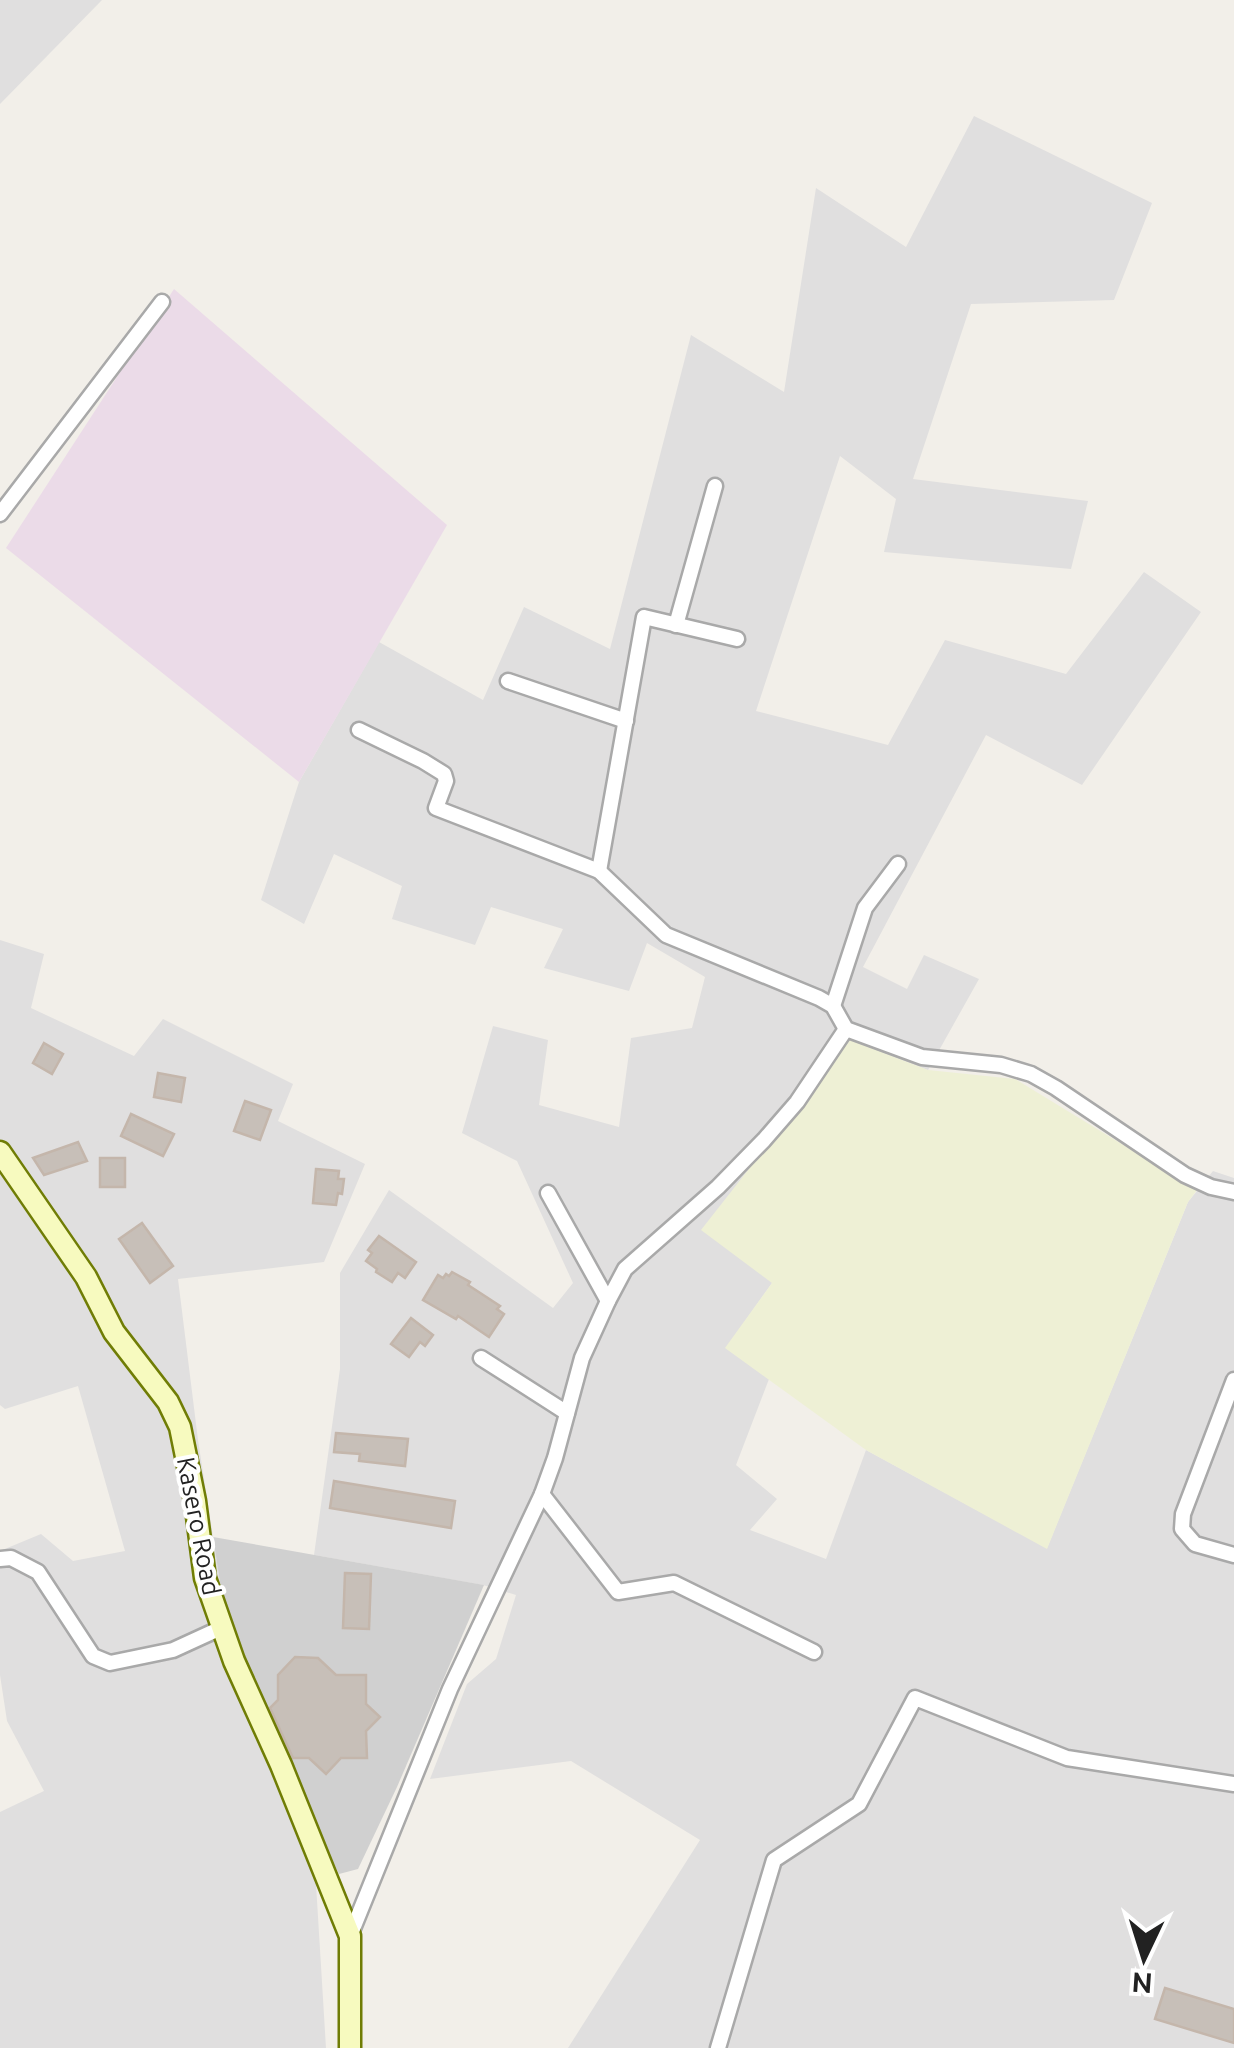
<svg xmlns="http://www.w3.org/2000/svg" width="1234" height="2048" viewBox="0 0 1234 2048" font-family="Ubuntu,sans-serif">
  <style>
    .residential { fill: #e0dfdf }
    .industrial { fill: #ebdbe8 }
    .religious { fill: #d0d0d0 }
    .farmland { fill: #eef0d5 }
    .building { fill: #c7bfb8; stroke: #c4b6ab; stroke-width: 2.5 }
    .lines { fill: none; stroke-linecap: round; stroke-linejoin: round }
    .street-casing { stroke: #a9a9a9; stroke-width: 19 }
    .secondary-casing { stroke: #707d05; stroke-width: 25 }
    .street { stroke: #fff; stroke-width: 14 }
    .secondary { stroke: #f7fabf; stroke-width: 20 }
    .labels { text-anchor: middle; stroke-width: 8; stroke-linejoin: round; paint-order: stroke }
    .street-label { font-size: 25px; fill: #222; stroke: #fff }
  </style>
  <rect width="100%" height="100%" fill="#f2efe9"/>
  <g class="residential">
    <polygon points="0,0 102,0 0,104"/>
    <polygon points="974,116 1152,203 1114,300 971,304 913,479 1088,501 1071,569 884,552 896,499 840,456 756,711 888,745 945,640 1066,674 1144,572 1201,612 1082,785 986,735 863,967 907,989 924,955 979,979 928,1070 849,1040 772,1283 726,1348 769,1379 736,1465 777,1499 750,1530 826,1559 866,1450 1047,1548 1188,1202 1213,1171 1234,1178 1234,2048 568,2048 700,1840 571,1761 430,1779 467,1684 496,1659 516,1595 483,1585 314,1555 340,1369 340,1273 389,1190 553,1308 573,1283 517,1161 462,1133 493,1026 548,1040 539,1105 619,1127 631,1038 692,1028 705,977 647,943 629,991 544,968 563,929 491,907 475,945 392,919 402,886 334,854 304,924 261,900 299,782 379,642 483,700 524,607 610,649 691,335 784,392 816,188 906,247"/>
    <polygon points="0,940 44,954 31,1008 134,1056 163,1019 293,1084 278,1121 365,1164 324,1262 178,1279 198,1440 224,1608 312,1818 326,2048 0,2048 0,1812 44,1791 7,1721 0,1675 0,1551 41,1534 73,1561 125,1551 78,1386 5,1409 0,1405"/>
  </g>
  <polygon class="industrial" points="174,289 447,525 299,782 6,548"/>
  <polygon class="religious" points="213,1537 484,1585 397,1787 358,1869 339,1874 261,1714 224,1608"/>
  <polygon class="farmland" points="850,1040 928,1070 1015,1079 1197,1190 1188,1202 1047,1549 866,1450 725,1348 772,1283 701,1230"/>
  <g class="building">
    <polygon points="44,1043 63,1054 52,1074 33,1063"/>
    <polygon points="158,1073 185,1078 181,1102 154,1097"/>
    <polygon points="245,1101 271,1110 260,1140 234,1131"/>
    <polygon points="131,1114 174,1134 163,1156 121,1136"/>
    <polygon points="78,1142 87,1161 44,1175 33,1158"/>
    <rect x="100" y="1158" width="25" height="29"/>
    <polygon points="316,1169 339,1171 338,1179 344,1179 342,1194 338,1193 336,1205 313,1203"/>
    <polygon points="142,1223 173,1266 150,1283 119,1239"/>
    <polygon points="379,1236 416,1262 405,1278 398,1273 392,1282 376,1272 377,1269 366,1261 372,1253 368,1250"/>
    <polygon points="452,1272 470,1282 468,1285 500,1306 497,1309 504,1314 489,1337 458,1316 456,1319 423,1300 438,1275 443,1278 446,1274 449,1276"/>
    <polygon points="411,1318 433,1335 425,1346 420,1342 409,1357 391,1344"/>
    <polygon points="336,1433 408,1439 405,1466 359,1461 360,1454 334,1452"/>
    <polygon points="334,1481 455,1501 451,1528 330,1508"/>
    <polygon points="345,1573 371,1574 369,1629 343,1628"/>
    <polygon points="295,1657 318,1658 336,1675 366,1675 366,1704 380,1717 366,1731 367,1758 341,1758 326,1774 309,1758 293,1758 270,1708 278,1700 278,1675"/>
    <polygon points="1165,1988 1234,2009 1234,2043 1155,2019"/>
  </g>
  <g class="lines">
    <g class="street-casing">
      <g id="street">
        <polyline points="0,514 162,302"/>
        <polyline points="676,625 715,486"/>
        <polyline points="508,681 626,721"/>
        <polyline points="359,730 423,761 444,774 446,781 436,808 599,871 666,935 819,998 833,1006 846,1029 922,1057 1001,1065 1031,1074 1056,1088 1185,1175 1211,1187 1234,1192"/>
        <polyline points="599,871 644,617 737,639"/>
        <polyline points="833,1006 865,908 898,864"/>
        <polyline points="548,1193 608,1301"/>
        <polyline points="481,1358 567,1413"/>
        <polyline points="1234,1380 1183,1514 1182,1529 1195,1544 1234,1555"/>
        <polyline points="542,1494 618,1592 674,1583 814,1652"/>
        <polyline points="0,1559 11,1558 38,1572 93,1656 110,1663 173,1650 221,1628"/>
        <polyline points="350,1936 450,1689 542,1494 555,1458 582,1358 608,1301 625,1269 718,1187 764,1140 797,1102 846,1029"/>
        <polyline points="718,2048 774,1860 859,1804 915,1698 1067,1758 1234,1784"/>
      </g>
    </g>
    <g class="secondary-casing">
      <polyline id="secondary" points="0,1152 86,1277 114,1332 168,1402 180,1427 195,1501 205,1578 234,1661 281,1765 350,1936 350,2048"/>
    </g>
    <use href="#street" class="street"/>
    <use href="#secondary" class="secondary"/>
  </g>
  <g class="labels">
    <g class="street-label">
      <text transform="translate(199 1526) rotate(79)" y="9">Kasero Road</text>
    </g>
  </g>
  <g transform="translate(1144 1958) rotate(184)" stroke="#ffffff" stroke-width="8" paint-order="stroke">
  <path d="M0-8L18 38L0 25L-18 38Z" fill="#222222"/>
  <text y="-15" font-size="28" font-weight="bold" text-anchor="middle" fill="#222222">N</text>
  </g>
</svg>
